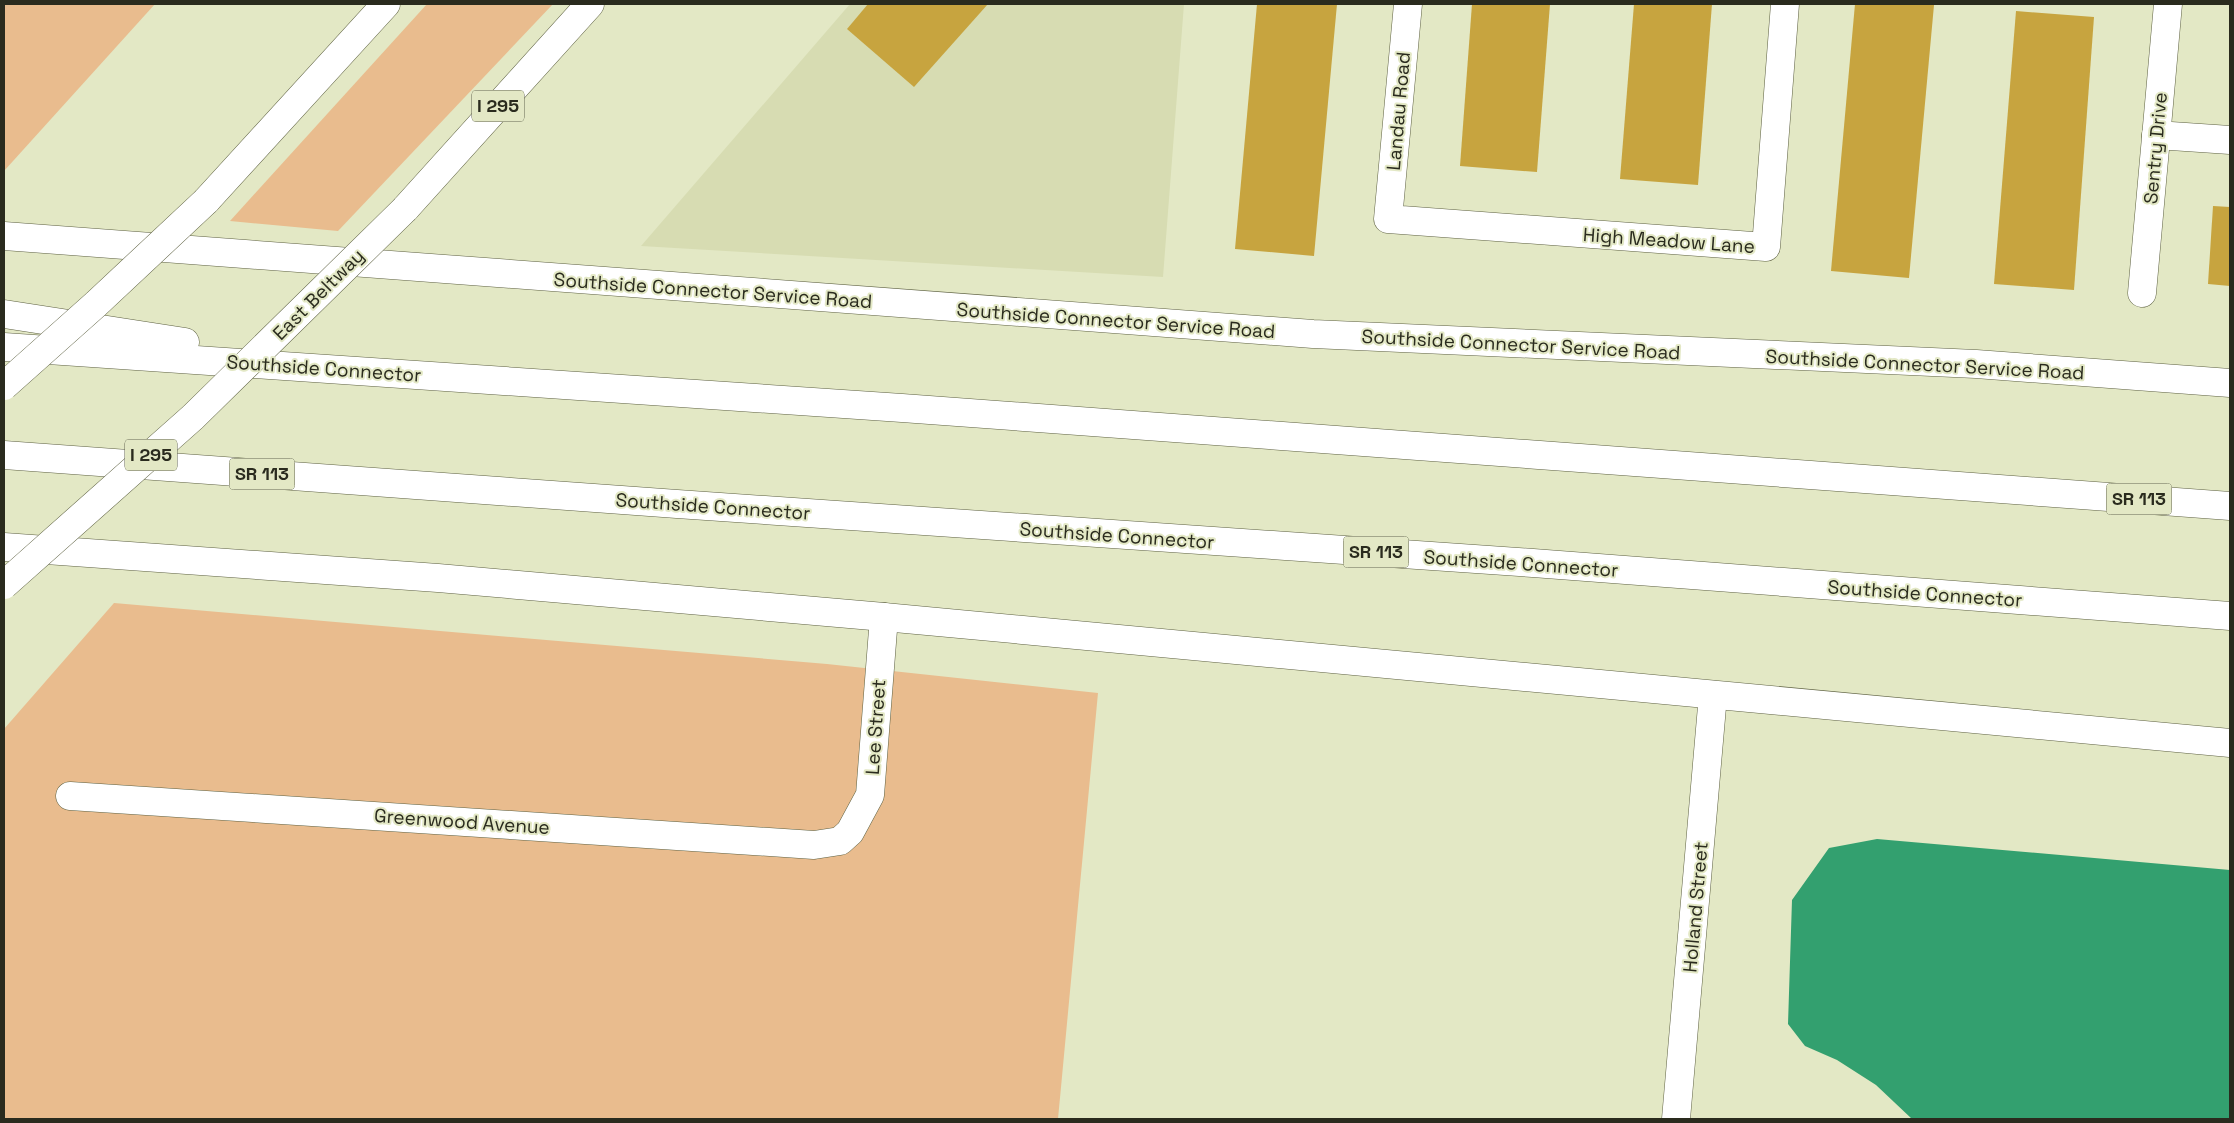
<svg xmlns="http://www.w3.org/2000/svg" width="2234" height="1123" viewBox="0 0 2234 1123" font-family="'Space Grotesk',sans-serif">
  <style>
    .built { fill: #d7dcb2 }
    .green { fill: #e9bc8e }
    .water { fill: #33a06f }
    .building { fill: #c7a43f }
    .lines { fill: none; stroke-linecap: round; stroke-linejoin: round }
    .minor-casing { stroke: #5e6142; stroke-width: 29 }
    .tertiary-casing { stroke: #5e6142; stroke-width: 29 }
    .motorway-casing { stroke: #5e6142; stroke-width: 29 }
    .minor { stroke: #fff; stroke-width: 28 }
    .tertiary { stroke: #fff; stroke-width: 28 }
    .motorway { stroke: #fff; stroke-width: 28 }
    .motorway-bridge-casing { stroke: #5e6142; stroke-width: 29; stroke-linecap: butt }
    .motorway-bridge { stroke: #fff; stroke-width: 28 }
    .labels { text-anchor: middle; stroke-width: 4; stroke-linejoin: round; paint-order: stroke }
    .shield { fill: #e3e8c5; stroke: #626450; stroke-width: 1 }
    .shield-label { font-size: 18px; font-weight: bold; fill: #2a2b1e }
    .street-label { font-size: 19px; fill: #2a2b1e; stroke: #e3e8c5 }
  </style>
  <rect width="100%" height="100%" fill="#e3e8c5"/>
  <polygon class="built" points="850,4 1184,4 1163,277 641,246"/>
  <g class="green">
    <polygon points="4,4 155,4 4,171"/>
    <polygon points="427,4 553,4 338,231 230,221"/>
    <polygon points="114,603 827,664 1098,693 1058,1119 4,1119 4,729"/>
  </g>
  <polygon class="water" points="1877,839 2230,870 2230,1119 1912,1119 1876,1085 1837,1060 1805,1046 1788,1024 1792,900 1829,848"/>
  <g class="building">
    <polygon points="868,4 988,4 914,87 847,29"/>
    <polygon points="1257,4 1337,4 1314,256 1235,249"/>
    <polygon points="1472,4 1550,4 1537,172 1460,166"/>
    <polygon points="1634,4 1712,4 1698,185 1620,179"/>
    <polygon points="1855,4 1934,5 1909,278 1831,271"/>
    <polygon points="2016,11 2094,17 2074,290 1994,284"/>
    <polygon points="2213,206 2230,207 2230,286 2208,284"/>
  </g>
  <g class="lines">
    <g class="minor-casing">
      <g id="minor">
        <polyline points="1408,4 1388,219 1766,247 1785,4"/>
        <polyline points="2156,135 2230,140"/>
        <polyline points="2142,293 2168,4"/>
        <polyline points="70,796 814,845 840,841 850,832 870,795 884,617"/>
        <polyline points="1676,1119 1713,695"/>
      </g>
    </g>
    <g class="tertiary-casing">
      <g id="tertiary">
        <polyline points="4,236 1313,334 1976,364 2230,383"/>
        <polyline points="4,547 438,578 884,617 2230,743"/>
      </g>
    </g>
    <g class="motorway-casing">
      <g id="motorway">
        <polyline points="206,201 386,4"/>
        <polyline points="405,209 590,4"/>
        <polyline points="4,314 185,342"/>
        <polyline points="4,347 902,408 2230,506"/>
        <polyline points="4,455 677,504 1533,563 2230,616"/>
      </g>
    </g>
    <use href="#minor" class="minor"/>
    <use href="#tertiary" class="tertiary"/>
    <use href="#motorway" class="motorway"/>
    <g class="motorway-bridge-casing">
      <g id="motorway-bridge">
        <polyline points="4,386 96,304 206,201"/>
        <polyline points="4,585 193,417 405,209"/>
      </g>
    </g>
    <use href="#motorway-bridge" class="motorway-bridge"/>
  </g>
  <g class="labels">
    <g class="shield">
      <rect x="472" y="90.5" width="52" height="31" rx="4"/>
      <rect x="125" y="439.5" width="52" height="31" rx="4"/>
      <rect x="229.5" y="458.5" width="65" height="31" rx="4"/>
      <rect x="2106.5" y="483.5" width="65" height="31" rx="4"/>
      <rect x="1343.5" y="536.5" width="65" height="31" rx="4"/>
    </g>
    <g class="shield-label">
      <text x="498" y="112">I 295</text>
      <text x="151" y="461">I 295</text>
      <text x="262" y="480">SR 113</text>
      <text x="2139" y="505">SR 113</text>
      <text x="1376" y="558">SR 113</text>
    </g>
    <g class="street-label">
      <text transform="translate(1398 111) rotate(-85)" y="7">Landau Road</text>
      <text transform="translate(2155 148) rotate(-85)" y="7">Sentry Drive</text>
      <text transform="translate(1669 240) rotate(4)" y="7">High Meadow Lane</text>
      <text transform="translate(713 290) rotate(4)" y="7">Southside Connector Service Road</text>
      <text transform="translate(318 294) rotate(-45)" y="7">East Beltway</text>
      <text transform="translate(1116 320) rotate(4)" y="7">Southside Connector Service Road</text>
      <text transform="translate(1521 344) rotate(3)" y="7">Southside Connector Service Road</text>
      <text transform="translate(1925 364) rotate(3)" y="7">Southside Connector Service Road</text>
      <text transform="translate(324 368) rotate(4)" y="7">Southside Connector</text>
      <text transform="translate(713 506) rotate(4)" y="7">Southside Connector</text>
      <text transform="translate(1117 535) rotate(4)" y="7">Southside Connector</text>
      <text transform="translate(1521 563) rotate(4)" y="7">Southside Connector</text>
      <text transform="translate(1925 593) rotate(4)" y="7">Southside Connector</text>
      <text transform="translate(875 727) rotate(-86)" y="7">Lee Street</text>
      <text transform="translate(462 821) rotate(4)" y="7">Greenwood Avenue</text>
      <text transform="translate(1695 907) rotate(-85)" y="7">Holland Street</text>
    </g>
  </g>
  <rect width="2234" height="1123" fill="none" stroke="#2a2b1e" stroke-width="10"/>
</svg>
